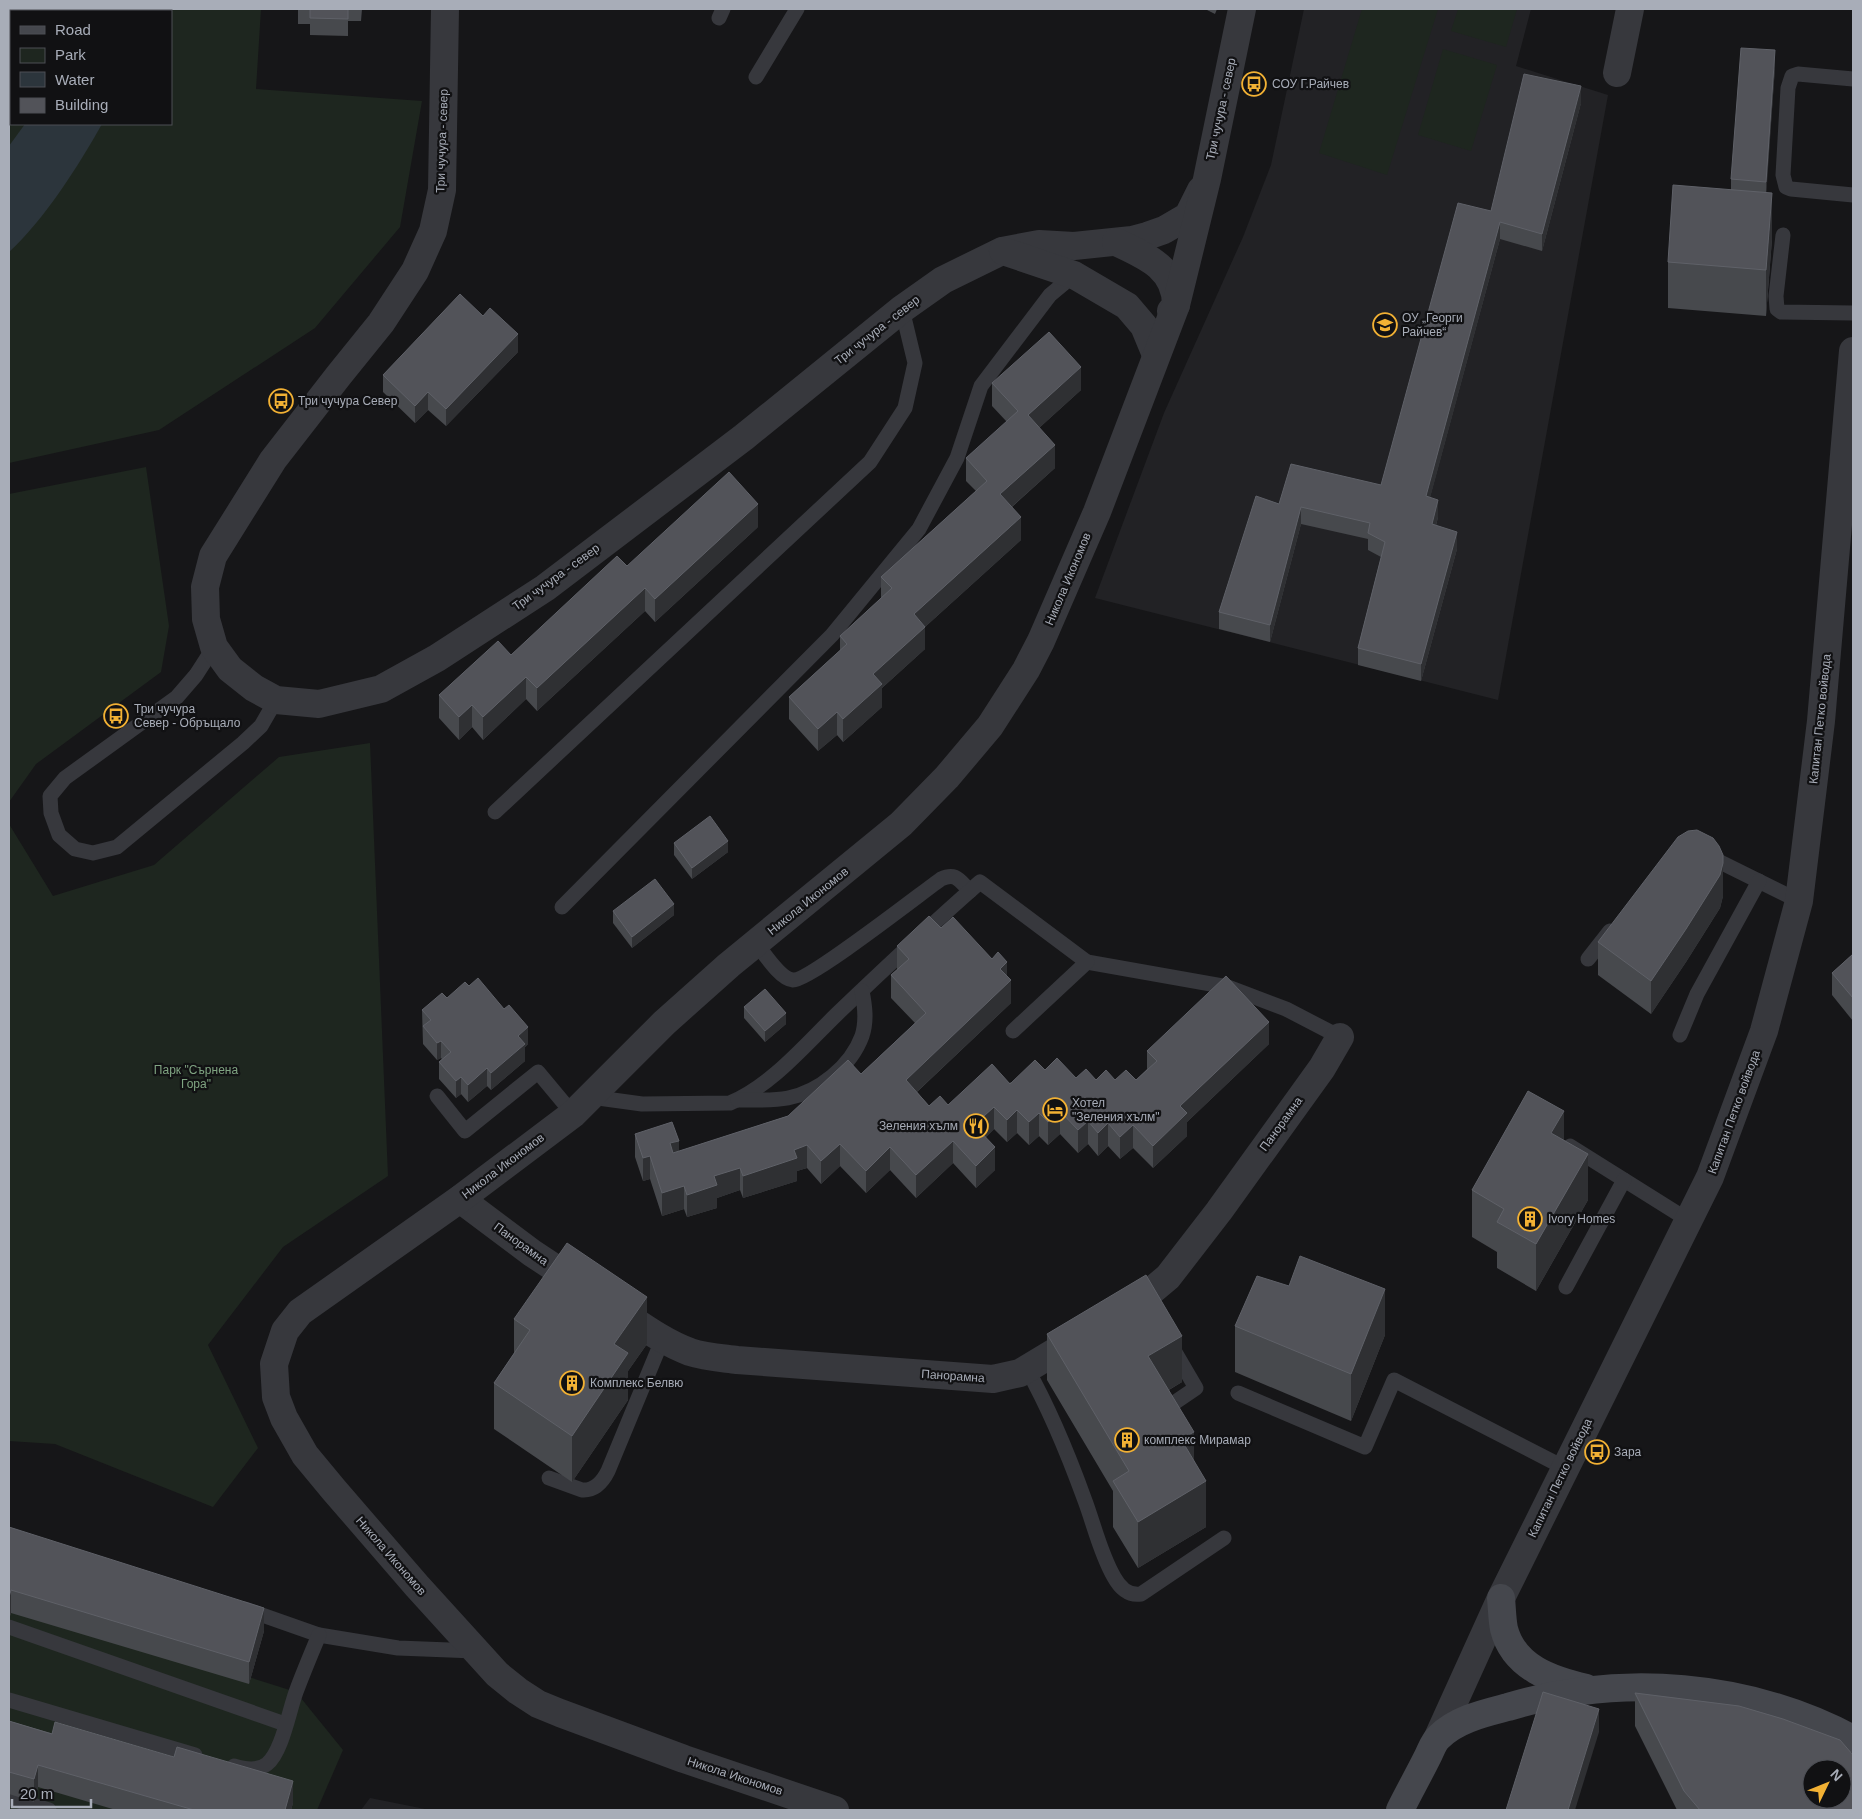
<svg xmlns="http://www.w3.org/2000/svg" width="1862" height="1819" viewBox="0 0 1862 1819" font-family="Arial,sans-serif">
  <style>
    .built { fill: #222225 }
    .green { fill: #1e261f; fill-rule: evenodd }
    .water { fill: #2c353c }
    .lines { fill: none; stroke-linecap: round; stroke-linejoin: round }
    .service { stroke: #37383d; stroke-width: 15 }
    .minor { stroke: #37383d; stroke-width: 28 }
    .tertiary { stroke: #37383d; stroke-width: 28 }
    .secondary { stroke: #45474d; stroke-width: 28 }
    .wall { fill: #47494d }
    .shaded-wall { fill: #2f3033 }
    .building { fill: #525359; stroke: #5f6168; fill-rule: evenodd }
    .labels { text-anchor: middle; stroke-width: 4.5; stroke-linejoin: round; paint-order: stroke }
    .poi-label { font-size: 12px; fill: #a8adb8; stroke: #111113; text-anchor: start }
    .street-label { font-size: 12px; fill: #a8adb8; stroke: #111113 }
    .park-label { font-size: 12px; fill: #7fa381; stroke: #111113 }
  </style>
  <rect width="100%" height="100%" fill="#161618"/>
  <g class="built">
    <polygon points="1304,9 1531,9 1516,66 1608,95 1498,700 1095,598 1164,413 1243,237 1271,165"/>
    <polygon points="370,1798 430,1810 361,1810"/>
  </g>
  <g class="green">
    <path d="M9 9H261L256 89 422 101 400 227 315 328 159 430 9 463ZM11 11H171V124H11Z"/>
    <polygon points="1362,9 1438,9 1387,175 1319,153"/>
    <polygon points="1458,9 1517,9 1506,47 1451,31"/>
    <polygon points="1443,49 1497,65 1471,151 1418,135"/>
    <polygon points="146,467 169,626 161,672 36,764 9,802 9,494"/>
    <polygon points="370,743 388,1176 283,1247 208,1345 258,1448 213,1507 55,1444 9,1441 9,824 53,896 154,865 279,757"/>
    <polygon points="9,1601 296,1692 343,1750 317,1810 9,1810"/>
  </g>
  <g class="water">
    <polygon points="94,9 155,9 154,11 93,11"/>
    <path d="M25 124H102C79 165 44 220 9 252V146Z"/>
  </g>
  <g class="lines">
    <g class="service">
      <polyline points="719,18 723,9"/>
      <polyline points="756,77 797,9"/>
      <polyline points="1853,79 1798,74 1792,76 1788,88 1783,175 1786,187 1791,189 1853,195"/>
      <polyline points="1783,235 1776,296 1777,309 1781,312 1853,313"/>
      <polyline points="214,647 196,675 177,697 65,778 50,796 51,813 59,835 75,849 93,853 117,847 243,743 261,726 276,700"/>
      <polyline points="495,812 870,462 905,408 915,363 902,309"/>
      <polyline points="1706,855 1799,901"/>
      <polyline points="562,907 832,635 919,529 957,458 981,386 1050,295 1074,275"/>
      <path d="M756 943C764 953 780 979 793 980 809 981 920 894 941 879 956 872 959 880 970 891"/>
      <polyline points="1588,959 1610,931"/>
      <polyline points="1087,962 1228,987 1286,1009 1340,1037"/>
      <polyline points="1680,1035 1697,994 1759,881"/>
      <polyline points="437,1096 465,1131 538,1072 573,1114"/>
      <path d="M591 1097 642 1104 730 1103C772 1085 804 1046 837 1014 884 969 931 925 980 882L1087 962 1013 1031"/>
      <path d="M738 1100C755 1100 772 1101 788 1098 819 1092 851 1066 862 1036 867 1021 865 1006 862 991"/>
      <polyline points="1570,1146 1688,1220"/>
      <polyline points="1566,1287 1624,1180"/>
      <path d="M1027 1369C1050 1410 1068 1454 1084 1498 1094 1524 1100 1553 1114 1577 1120 1588 1128 1596 1141 1594L1224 1538"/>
      <polyline points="1238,1393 1365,1447 1394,1380 1565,1468"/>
      <polyline points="1171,1405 1196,1388 1172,1347"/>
      <path d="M549 1478 582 1490C595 1491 603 1481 608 1471L663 1338"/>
      <polyline points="245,1609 319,1635 398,1648 475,1651"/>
      <polyline points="9,1627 285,1724"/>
      <polyline points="9,1700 195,1755"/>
      <path d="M234 1766C244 1769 257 1772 267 1764 282 1752 289 1711 296 1692 303 1673 311 1654 319 1635"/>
      <polyline points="9,1798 49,1810"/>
    </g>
    <g class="minor">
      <polyline points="445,9 442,190 433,231 415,271 381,323 339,375 273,460 213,556 205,587 206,619 214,647 230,669 254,688 276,700 319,704 381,689 437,658 545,588 744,437 902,309 943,280 1002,251 1039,244 1074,246 1132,240 1147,236 1164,230 1188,216 1201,190"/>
      <polyline points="1617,73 1630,9"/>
      <path d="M1116 242C1146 256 1176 268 1176 305L1171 311"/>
      <polyline points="1003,251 1074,275 1127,306 1144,326 1156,355"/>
      <polyline points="460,1199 532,1253 582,1286"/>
      <path d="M615 1308C639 1324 663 1342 690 1352 705 1357 722 1358 737 1360L993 1379 1020 1373 1078 1338"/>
      <polyline points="1124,1310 1143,1298 1168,1277 1219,1211 1322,1068 1340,1037"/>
    </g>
    <g class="tertiary">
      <polyline points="1438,1737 1501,1598 1710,1177 1764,1031 1799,901 1821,721 1853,351"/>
      <polyline points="835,1810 684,1759 560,1713 538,1704 518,1691 497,1674 417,1586 334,1490 305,1455 284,1418 276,1397 274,1364 285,1331 300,1312 460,1199 573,1114 664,1023 729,965 901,824 947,777 990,726 1026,670 1041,641 1097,512 1176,305 1207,179 1242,9"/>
    </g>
    <g class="secondary">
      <path d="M1501 1598C1502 1608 1502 1619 1504 1629 1514 1668 1552 1680 1586 1688"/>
      <path d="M1400 1810C1409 1792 1419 1774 1428 1756 1431 1750 1434 1741 1439 1737 1457 1719 1485 1713 1508 1707 1621 1673 1748 1683 1853 1739"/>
    </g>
  </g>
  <g class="wall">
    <polygon points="298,9 362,9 361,21 348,21 348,36 310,35 310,24 298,24"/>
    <polygon points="1205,9 1217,9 1215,14"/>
    <polygon points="1775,67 1766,192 1772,239 1766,316 1668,308 1668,262 1731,190 1731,179"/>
    <polygon points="1581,103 1542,251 1500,239 1430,497 1438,517 1436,526 1457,549 1421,681 1358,665 1358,648 1381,557 1368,550 1368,539 1301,524 1270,642 1219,629 1219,612 1279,504 1381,485 1491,211"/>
    <polygon points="518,352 446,426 428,410 415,423 383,392 383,375"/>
    <polygon points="992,383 1081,390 1039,428 1055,468 1012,507 1021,540 925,627 925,649 882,688 882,707 843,742 837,735 818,751 789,719 789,697 840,651 840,636 881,598 881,577 976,491 966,481 966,458 1007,422 992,406"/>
    <polygon points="758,527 655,622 645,611 537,711 526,699 483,740 472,727 459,740 439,718 439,695 511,655 627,566"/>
    <polygon points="674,843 728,852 692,879 674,855"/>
    <polygon points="1723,896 1720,908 1686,962 1651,1014 1598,975 1598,942"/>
    <polygon points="613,911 674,915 632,948 613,923"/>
    <polygon points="941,928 1007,976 1011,1003 917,1092 929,1106 948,1105 1045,1070 1076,1078 1096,1080 1136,1080 1147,1069 1147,1051 1269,1044 1187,1122 1187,1136 1153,1168 1133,1148 1120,1159 1108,1146 1098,1156 1088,1144 1078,1153 1060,1134 1048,1145 1039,1136 1029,1145 1017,1133 1007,1142 994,1129 986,1137 995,1170 976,1188 953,1163 916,1198 890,1170 866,1193 840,1166 821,1184 807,1168 797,1171 797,1181 743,1198 740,1190 717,1198 717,1208 687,1217 684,1209 662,1216 650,1179 643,1181 635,1157 635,1134 679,1151 788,1116 861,1074 915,1023 891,998 891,975 897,970 897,946"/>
    <polygon points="1853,954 1853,1021 1832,995 1832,973"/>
    <polygon points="447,998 528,1044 525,1047 525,1061 491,1090 487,1086 468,1102 461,1094 456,1098 439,1079 439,1062 442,1059 441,1058 437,1060 423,1044 422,1010"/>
    <polygon points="744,1007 786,1024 765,1042 744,1018"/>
    <polygon points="1564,1140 1588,1200 1536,1291 1497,1268 1497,1252 1472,1237 1472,1190"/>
    <polygon points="514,1319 647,1344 628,1371 628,1400 572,1482 494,1429 494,1383 514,1353"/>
    <polygon points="1235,1326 1385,1335 1351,1421 1235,1372"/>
    <polygon points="1047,1334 1182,1382 1169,1390 1194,1460 1206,1527 1138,1568 1113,1527 1113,1491 1047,1380"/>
    <polygon points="9,1527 264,1631 249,1684 11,1613 9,1619"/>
    <polygon points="1635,1693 1853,1810 1677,1810 1635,1726"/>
    <polygon points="9,1721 293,1803 291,1810 116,1810 38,1787 34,1802 9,1794"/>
  </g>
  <g class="shaded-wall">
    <polygon points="1775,50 1775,67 1766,199 1766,182"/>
    <polygon points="1581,86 1581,103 1542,251 1542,234"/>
    <polygon points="1772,193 1772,239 1766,316 1766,270"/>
    <polygon points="1500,222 1500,239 1426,513 1426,496"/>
    <polygon points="518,334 518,352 446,426 446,409"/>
    <polygon points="1081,367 1081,390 1028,438 1028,415"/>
    <polygon points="428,392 428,410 415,423 415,406"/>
    <polygon points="1055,445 1055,468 1000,517 1000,494"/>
    <polygon points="1438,500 1438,517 1432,542 1432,524"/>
    <polygon points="758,504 758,527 655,622 655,599"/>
    <polygon points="1301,507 1301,524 1270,642 1270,625"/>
    <polygon points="1021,517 1021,540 925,627 925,649 882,688 882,707 843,742 843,719 873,674 914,614"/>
    <polygon points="1457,532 1457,549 1421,681 1421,664"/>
    <polygon points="645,588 645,611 537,711 537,688"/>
    <polygon points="526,677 526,699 483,740 483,717"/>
    <polygon points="472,705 472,727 459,740 459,717"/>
    <polygon points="837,712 837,735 818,751 818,729"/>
    <polygon points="728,841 728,852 692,879 692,868"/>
    <polygon points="1723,855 1723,896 1720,908 1686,962 1651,1014 1651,981"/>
    <polygon points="674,904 674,915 632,948 632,937"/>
    <polygon points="1007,962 1007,984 1011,980 1011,1003 906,1102 906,1080 1000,969"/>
    <polygon points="786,1013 786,1024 765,1042 765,1031"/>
    <polygon points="1269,1022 1269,1044 1187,1122 1187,1136 1153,1168 1153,1146 1180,1106"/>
    <polygon points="528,1027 528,1044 525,1047 525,1061 491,1090 491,1073 518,1036"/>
    <polygon points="441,1041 441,1058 437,1060 437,1043"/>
    <polygon points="487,1068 487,1086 468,1102 468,1085"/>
    <polygon points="461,1077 461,1094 456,1098 456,1081"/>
    <polygon points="994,1107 994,1129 974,1148 974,1125"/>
    <polygon points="1017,1110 1017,1133 1007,1142 1007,1120"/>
    <polygon points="1060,1111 1060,1134 1048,1145 1048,1122"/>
    <polygon points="1564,1111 1564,1157 1551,1133"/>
    <polygon points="1039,1113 1039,1136 1029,1145 1029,1122"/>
    <polygon points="1088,1121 1088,1144 1078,1153 1078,1130"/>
    <polygon points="1108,1123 1108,1146 1098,1156 1098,1133"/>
    <polygon points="1133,1125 1133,1148 1120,1159 1120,1137"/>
    <polygon points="679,1141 679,1163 670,1166 670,1143"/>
    <polygon points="953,1141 953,1163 916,1198 916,1175"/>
    <polygon points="840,1144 840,1166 821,1184 821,1161"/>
    <polygon points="807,1145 807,1168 797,1171 797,1181 743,1198 743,1176 794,1150"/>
    <polygon points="890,1147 890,1170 866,1193 866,1171"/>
    <polygon points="995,1147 995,1170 976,1188 976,1166"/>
    <polygon points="1588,1154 1588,1200 1536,1291 1536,1244"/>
    <polygon points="650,1156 650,1179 643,1181 643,1158"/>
    <polygon points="740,1168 740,1190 717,1198 717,1208 687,1217 687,1195 714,1176"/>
    <polygon points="684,1186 684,1209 662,1216 662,1193"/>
    <polygon points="1385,1289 1385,1335 1351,1421 1351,1374"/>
    <polygon points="647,1297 647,1344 628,1371 628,1400 572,1482 572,1436 614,1344"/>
    <polygon points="1182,1336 1182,1382 1148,1402 1148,1356"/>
    <polygon points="1194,1432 1194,1478 1181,1439"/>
    <polygon points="1206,1481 1206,1527 1138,1568 1138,1522"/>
    <polygon points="11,1590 11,1613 9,1619 9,1597"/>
    <polygon points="264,1608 264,1631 249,1684 249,1662"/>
    <polygon points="1599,1709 1599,1732 1575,1810 1568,1810"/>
    <polygon points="38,1765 38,1787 34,1802 34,1779"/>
    <polygon points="293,1781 293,1803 291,1810 285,1810"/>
  </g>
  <g class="building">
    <polygon points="310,9 348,9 348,19 310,18"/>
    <polygon points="1741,48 1775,50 1766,182 1731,179"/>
    <polygon points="1524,74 1581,86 1542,234 1500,222 1426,496 1438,500 1432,524 1457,532 1421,664 1358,648 1385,542 1368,533 1370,523 1301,507 1270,625 1219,612 1256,496 1279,504 1291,464 1381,485 1458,203 1491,211"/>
    <polygon points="1673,185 1772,193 1766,270 1668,262"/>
    <polygon points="460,294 483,316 490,308 518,334 446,409 428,392 415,406 383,375"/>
    <polygon points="1049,332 1081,367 1028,415 1055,445 1000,494 1021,517 914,614 925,627 873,674 882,684 843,719 837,712 818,729 789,697 847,644 840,636 892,588 881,577 987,481 966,458 1018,411 992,383"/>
    <polygon points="729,472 758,504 655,599 645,588 537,688 526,677 483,717 472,705 459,717 439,695 498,641 511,655 617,556 627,566"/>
    <polygon points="710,816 728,841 692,868 674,843"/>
    <polygon points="1697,830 1713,838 1719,846 1723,855 1723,863 1720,875 1686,929 1651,981 1598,942 1678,837 1688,831"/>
    <polygon points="655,879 674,904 632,937 613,911"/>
    <polygon points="929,916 941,928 953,917 992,959 998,952 1007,962 1000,969 1011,980 906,1080 929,1106 940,1096 948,1105 992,1064 1010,1084 1035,1060 1045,1070 1057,1058 1076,1078 1086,1069 1096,1080 1106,1070 1115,1080 1126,1070 1136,1080 1157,1061 1147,1051 1226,976 1269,1022 1180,1106 1187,1113 1153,1146 1133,1125 1120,1137 1108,1123 1098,1133 1088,1121 1078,1130 1060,1111 1048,1122 1039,1113 1029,1122 1017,1110 1007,1120 994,1107 974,1125 995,1147 976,1166 953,1141 916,1175 890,1147 866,1171 840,1144 821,1161 807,1145 794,1150 797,1158 743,1176 740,1168 714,1176 717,1185 687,1195 684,1186 662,1193 650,1156 643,1158 635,1134 672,1122 679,1141 670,1143 673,1153 788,1116 848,1060 861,1074 926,1013 891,975 909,959 897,946"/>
    <polygon points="1853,954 1853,998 1832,973"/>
    <polygon points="478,978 504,1009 509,1005 528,1027 518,1036 525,1044 491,1073 487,1068 468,1085 461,1077 456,1081 439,1062 451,1052 441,1041 437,1043 423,1026 431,1020 422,1010 442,993 447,998 465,982 469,986"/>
    <polygon points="765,989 786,1013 765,1031 744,1007"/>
    <polygon points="1528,1091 1564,1111 1551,1133 1588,1154 1536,1244 1497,1222 1504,1209 1472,1190"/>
    <polygon points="567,1243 647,1297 614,1344 628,1353 572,1436 494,1383 530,1330 514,1319"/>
    <polygon points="1300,1256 1385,1289 1351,1374 1235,1326 1257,1276 1289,1286"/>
    <polygon points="1146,1275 1182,1336 1148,1356 1194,1432 1181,1439 1206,1481 1138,1522 1113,1481 1129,1471 1047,1334"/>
    <polygon points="9,1527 264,1608 249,1662 11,1590 9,1597"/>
    <polygon points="1543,1692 1599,1709 1568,1810 1506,1810"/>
    <path d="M1635 1693 1739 1706 1783 1719 1840 1740 1853 1755V1810H1700L1684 1791ZM1812 1769H1842V1799H1812Z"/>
    <polygon points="9,1721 52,1734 55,1722 174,1757 177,1747 293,1781 285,1810 194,1810 38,1765 34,1779 9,1772"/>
  </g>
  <defs>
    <g id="bus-ring" transform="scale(1.25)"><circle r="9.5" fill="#111113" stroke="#f2b134" stroke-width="1.5"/><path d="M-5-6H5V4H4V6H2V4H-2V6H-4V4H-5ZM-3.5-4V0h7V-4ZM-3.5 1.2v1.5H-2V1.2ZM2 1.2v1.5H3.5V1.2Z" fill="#f2b134"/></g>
    <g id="school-ring" transform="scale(1.25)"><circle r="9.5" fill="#111113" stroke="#f2b134" stroke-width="1.5"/><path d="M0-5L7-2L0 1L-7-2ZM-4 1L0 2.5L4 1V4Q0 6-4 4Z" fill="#f2b134"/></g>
    <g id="hotel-ring" transform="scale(1.25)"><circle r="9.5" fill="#111113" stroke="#f2b134" stroke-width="1.5"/><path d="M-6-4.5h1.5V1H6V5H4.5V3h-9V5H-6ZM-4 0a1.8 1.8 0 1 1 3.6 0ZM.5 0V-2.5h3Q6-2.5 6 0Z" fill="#f2b134"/></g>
    <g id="restaurant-ring" transform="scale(1.25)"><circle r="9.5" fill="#111113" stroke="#f2b134" stroke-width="1.5"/><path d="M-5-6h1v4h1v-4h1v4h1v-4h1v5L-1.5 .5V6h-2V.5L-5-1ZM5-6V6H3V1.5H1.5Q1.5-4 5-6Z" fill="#f2b134"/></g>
    <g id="building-ring" transform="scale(1.25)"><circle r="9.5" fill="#111113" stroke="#f2b134" stroke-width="1.5"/><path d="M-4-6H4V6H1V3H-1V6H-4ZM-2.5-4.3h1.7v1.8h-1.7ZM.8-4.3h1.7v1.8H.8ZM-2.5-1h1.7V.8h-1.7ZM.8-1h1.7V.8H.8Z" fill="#f2b134"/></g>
  </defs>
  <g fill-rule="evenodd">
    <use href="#bus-ring" x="1254" y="84"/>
    <use href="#school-ring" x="1385" y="325"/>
    <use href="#bus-ring" x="281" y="401"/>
    <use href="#bus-ring" x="116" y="716"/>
    <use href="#hotel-ring" x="1055" y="1110"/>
    <use href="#restaurant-ring" x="976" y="1126"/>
    <use href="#building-ring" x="1530" y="1219"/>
    <use href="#building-ring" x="572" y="1383"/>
    <use href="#building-ring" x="1127" y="1440"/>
    <use href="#bus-ring" x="1597" y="1452"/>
  </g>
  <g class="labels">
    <g class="poi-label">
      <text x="1272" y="88">СОУ Г.Райчев</text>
      <text x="1402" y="322">ОУ „Георги<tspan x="1402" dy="14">Райчев“</tspan></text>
      <text x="298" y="405">Три чучура Север</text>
      <text x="134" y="713">Три чучура<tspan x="134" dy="14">Север - Обръщало</tspan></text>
      <text x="1072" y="1107">Хотел<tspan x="1072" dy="14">"Зеления хълм"</tspan></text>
      <text x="958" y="1130" text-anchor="end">Зеления хълм</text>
      <text x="1548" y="1223">Ivory Homes</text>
      <text x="590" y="1387">Комплекс Белвю</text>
      <text x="1144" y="1444">комплекс Мирамар</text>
      <text x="1614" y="1456">Зара</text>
    </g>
    <g class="street-label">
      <text transform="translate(1221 109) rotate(-78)" y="4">Три чучура - север</text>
      <text transform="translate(442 141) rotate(-88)" y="4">Три чучура - север</text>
      <text transform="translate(877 330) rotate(-38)" y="4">Три чучура - север</text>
      <text transform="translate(556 577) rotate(-36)" y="4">Три чучура - север</text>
      <text transform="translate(1068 579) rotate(-67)" y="4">Никола Икономов</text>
      <text transform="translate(1820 719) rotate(-84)" y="4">Капитан Петко войвода</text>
      <text transform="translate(808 901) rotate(-39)" y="4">Никола Икономов</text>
      <text transform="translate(1734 1112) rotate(-70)" y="4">Капитан Петко войвода</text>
      <text transform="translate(1281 1124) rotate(-54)" y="4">Панорамна</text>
      <text transform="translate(503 1166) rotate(-37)" y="4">Никола Икономов</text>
      <text transform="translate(521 1244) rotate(36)" y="4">Панорамна</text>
      <text transform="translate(953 1376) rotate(4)" y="4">Панорамна</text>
      <text transform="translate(1560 1478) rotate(-64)" y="4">Капитан Петко войвода</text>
      <text transform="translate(391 1556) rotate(49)" y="4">Никола Икономов</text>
      <text transform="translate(735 1776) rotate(18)" y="4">Никола Икономов</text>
    </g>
    <g class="park-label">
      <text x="196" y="1074">Парк "Сърнена<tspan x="196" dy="14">Гора"</tspan></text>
    </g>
  </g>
  <rect width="1862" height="1819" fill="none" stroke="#a8adb8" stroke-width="20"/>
  <rect x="10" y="10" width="162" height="115" fill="#111113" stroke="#4d4f55"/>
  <rect x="20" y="26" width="25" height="8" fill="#45474d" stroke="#4d4f55"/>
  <text x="55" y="35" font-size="15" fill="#a8adb8">Road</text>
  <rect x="20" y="48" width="25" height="15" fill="#1e261f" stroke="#4d4f55"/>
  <text x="55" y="60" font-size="15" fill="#a8adb8">Park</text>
  <rect x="20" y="72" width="25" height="15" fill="#2c353c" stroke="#4d4f55"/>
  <text x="55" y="85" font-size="15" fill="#a8adb8">Water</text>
  <rect x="20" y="98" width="25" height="15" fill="#525359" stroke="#4d4f55"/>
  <text x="55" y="110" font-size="15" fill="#a8adb8">Building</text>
  <g transform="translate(1827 1784) rotate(47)"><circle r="24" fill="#111113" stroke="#4d4f55"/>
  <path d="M0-4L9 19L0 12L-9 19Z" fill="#f2b134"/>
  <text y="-8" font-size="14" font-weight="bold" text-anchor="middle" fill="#a8adb8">N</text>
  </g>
  <path d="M12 1799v8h79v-8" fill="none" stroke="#a8adb8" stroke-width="2.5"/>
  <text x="20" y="1799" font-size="15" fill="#a8adb8" stroke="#111113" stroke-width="4" paint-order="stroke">20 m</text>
</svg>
